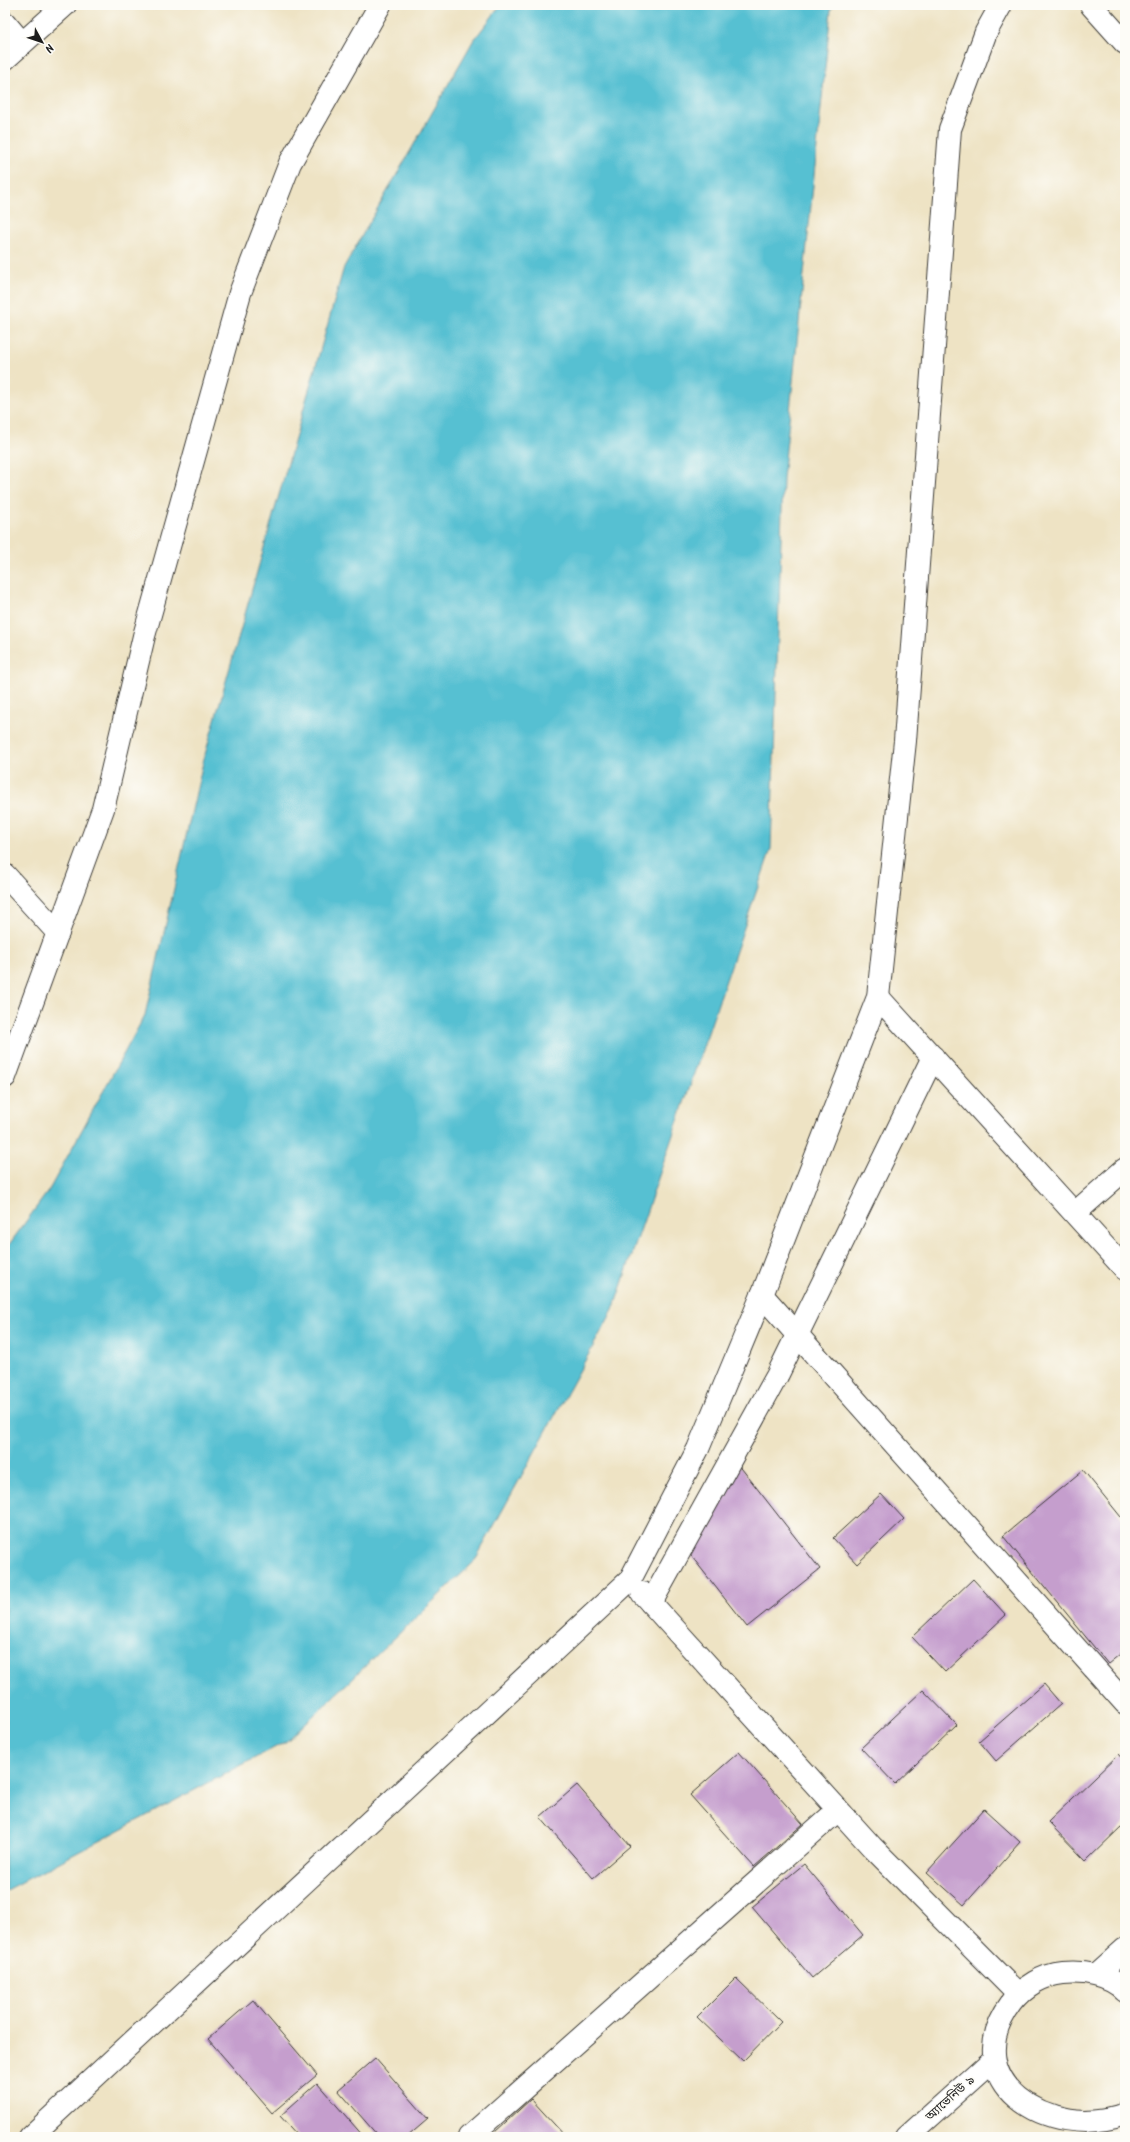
<svg xmlns="http://www.w3.org/2000/svg" width="1130" height="2142" viewBox="0 0 1130 2142" font-family="Kalam,'Noto Sans Bengali',sans-serif">
  <style>
    .water { fill: #56c0d2; stroke: #396e77 }
    .building { fill: #c59ecd }
    .lines { fill: none; stroke-linecap: round; stroke-linejoin: round }
    .street-casing { stroke: #3c3a35; stroke-width: 24 }
    .secondary-casing { stroke: #3c3a35; stroke-width: 24 }
    .street { stroke: #fff; stroke-width: 22 }
    .secondary { stroke: #fff; stroke-width: 22 }
    .labels { text-anchor: middle; stroke-width: 3.5; stroke-linejoin: round; paint-order: stroke }
    .street-label { font-size: 12px; fill: #1c1c1c; stroke: #fdfcf7 }
  </style>
  <rect width="100%" height="100%" fill="#fdfcf7"/>
  <filter id="ink" filterUnits="userSpaceOnUse"><feTurbulence type="fractalNoise" baseFrequency=".025" numOctaves="2"/><feDisplacementMap in="SourceGraphic" scale="8" xChannelSelector="R" yChannelSelector="G"/><feConvolveMatrix kernelMatrix="1 2 1 2 8 2 1 2 1" color-interpolation-filters="sRGB"/></filter>
  <filter id="wash" filterUnits="userSpaceOnUse"><feTurbulence type="fractalNoise" baseFrequency=".012" numOctaves="4" result="noise"/><feDisplacementMap in="SourceGraphic" scale="16" xChannelSelector="R" yChannelSelector="G"/><feGaussianBlur stdDeviation="0.9" result="paint"/><feColorMatrix in="noise" values="0 0 0 0 0 0 0 0 0 0 0 0 0 0 0 0 0 1.4 0 .05"/><feComposite in="paint" operator="in"/></filter>
  <g filter="url(#wash)">
    <rect width="100%" height="100%" fill="#eee3c4"/>
    <polygon class="water" points="501,5 834,5 831,10 783,479 771,849 613,1310 474,1562 287,1741 5,1891 5,1250 49,1190 145,1015 204,758 344,267 473,41"/>
    <g id="blocks">
      <g class="building">
        <polygon points="738,1464 820,1569 747,1627 685,1548"/>
        <polygon points="1083,1470 1125,1522 1125,1650 1108,1664 1003,1536"/>
        <polygon points="881,1494 904,1519 857,1564 833,1538"/>
        <polygon points="973,1579 1006,1615 945,1672 912,1637"/>
        <polygon points="1044,1684 1061,1704 996,1761 979,1741"/>
        <polygon points="923,1690 957,1725 895,1784 861,1748"/>
        <polygon points="739,1752 803,1824 754,1867 690,1795"/>
        <polygon points="1119,1754 1125,1761 1125,1823 1086,1861 1048,1822"/>
        <polygon points="577,1785 630,1846 593,1878 540,1817"/>
        <polygon points="984,1809 1020,1842 964,1905 927,1872"/>
        <polygon points="804,1864 863,1935 812,1978 752,1907"/>
        <polygon points="736,1978 781,2022 743,2061 697,2017"/>
        <polygon points="253,2000 317,2075 272,2113 208,2039"/>
        <polygon points="375,2058 428,2119 407,2137 379,2137 338,2090"/>
        <polygon points="317,2083 364,2137 299,2137 280,2116"/>
        <polygon points="531,2099 566,2137 499,2137 495,2132"/>
      </g>
    </g>
  </g>
  <g filter="url(#ink)">
    <use href="#blocks" fill-opacity="0" stroke="#3c3a35" stroke-width="1"/>
    <g class="lines">
      <g class="street-casing">
        <g id="street">
          <polyline points="1091,5 1125,43"/>
          <polyline points="5,23 22,43"/>
          <polyline points="5,59 65,5"/>
          <polyline points="5,875 58,933"/>
          <polyline points="878,997 1125,1269"/>
          <polyline points="5,1077 103,809 144,636 240,293 290,163 380,5"/>
          <polyline points="1075,1213 1125,1169"/>
          <polyline points="762,1295 1125,1703"/>
          <polyline points="642,1593 872,1847 1018,1994"/>
          <polyline points="651,1603 777,1376 933,1057"/>
          <polyline points="30,2137 630,1580 698,1449 762,1295 878,997 905,741 950,129 986,32 1001,5"/>
          <polyline points="469,2137 838,1810"/>
        </g>
      </g>
      <g class="secondary-casing">
        <g id="secondary">
          <polyline points="1096,1975 1125,1949"/>
          <path d="M1125 1991C1110 1975 1083 1971 1063 1973 1043 1975 1024 1986 1012 2002 954 2080 1047 2142 1125 2114"/>
          <polyline points="907,2137 994,2059"/>
        </g>
      </g>
      <use href="#street" class="street"/>
      <use href="#secondary" class="secondary"/>
    </g>
  </g>
  <g class="labels">
    <g class="street-label">
      <text transform="translate(950 2098) rotate(-42)" y="4">অ্যাভেনিউ ৯</text>
    </g>
  </g>
  <rect width="1130" height="2142" fill="none" stroke="#fdfcf7" stroke-width="20"/>
  <g transform="translate(42 42) rotate(130)" stroke="#fdfcf7" stroke-width="3" paint-order="stroke">
  <path d="M0-3L7 15L0 10L-7 15Z" fill="#1c1c1c"/>
  <text y="-6" font-size="11" font-weight="bold" text-anchor="middle" fill="#1c1c1c">N</text>
  </g>
</svg>
